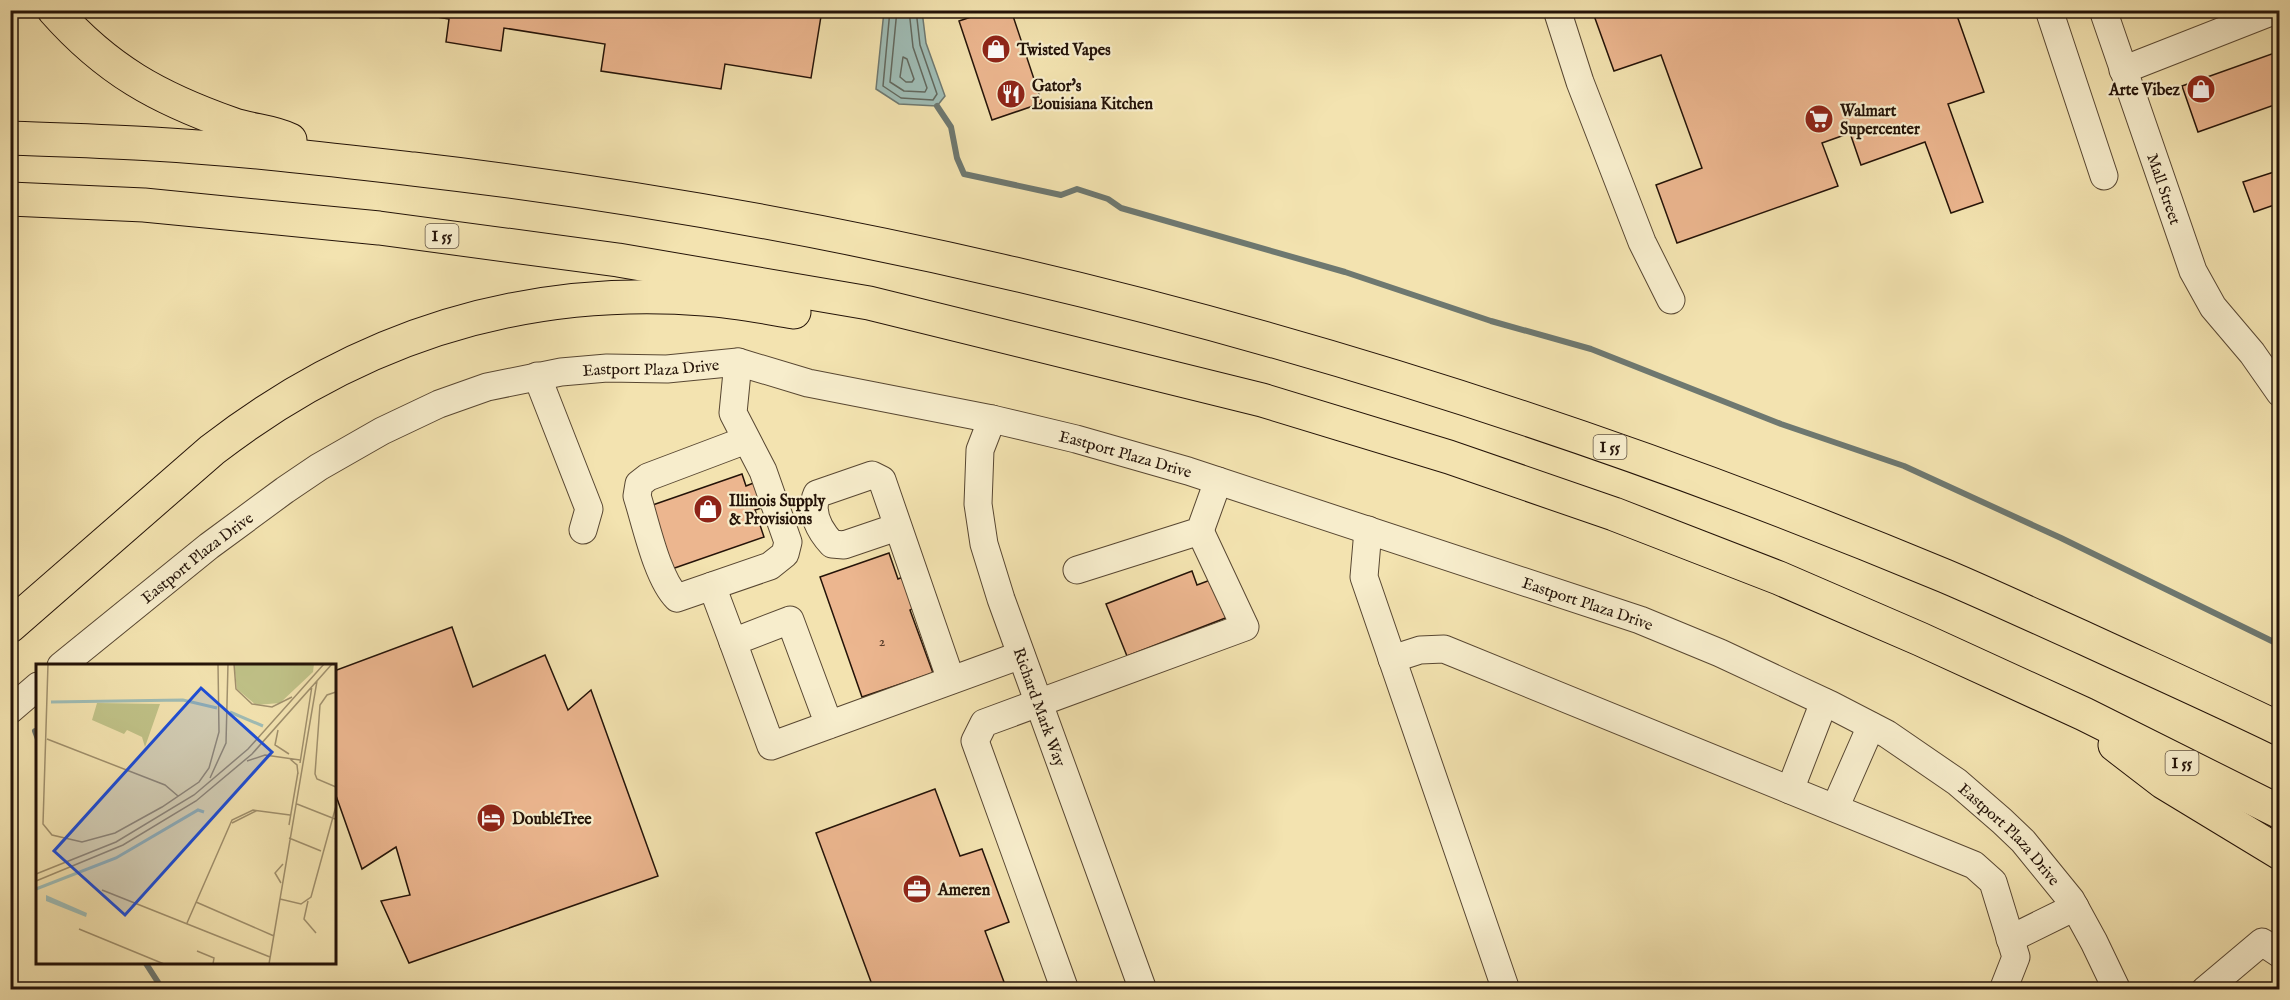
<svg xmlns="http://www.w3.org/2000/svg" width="2290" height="1000" viewBox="0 0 2290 1000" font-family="'IM FELL English',serif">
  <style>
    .water { fill: #9fbcb5; stroke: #6e7870; stroke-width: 1.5 }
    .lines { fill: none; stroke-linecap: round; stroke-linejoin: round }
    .shore { stroke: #62685e; stroke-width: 1.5 }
    .stream { stroke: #6e7870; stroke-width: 6 }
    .building { fill: #ecb68f; stroke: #241308; stroke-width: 1.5 }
    .minor-casing { stroke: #584732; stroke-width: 29 }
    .highway-casing { stroke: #241308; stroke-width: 35 }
    .minor { stroke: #f7edcc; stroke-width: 27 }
    .highway { stroke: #f3e3b0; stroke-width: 33 }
    .labels { text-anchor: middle; stroke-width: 4.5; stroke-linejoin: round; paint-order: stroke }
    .number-label { font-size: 14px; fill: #563c2a }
    .shield { fill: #f7edcc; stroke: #635443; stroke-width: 1.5 }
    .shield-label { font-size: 15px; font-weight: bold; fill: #241308 }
    .poi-label { font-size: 16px; font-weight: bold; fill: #241308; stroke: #f7edcc; text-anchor: start }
    .street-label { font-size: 16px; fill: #241308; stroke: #f7edcc }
    .inset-river { fill: none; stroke: #9fbcb5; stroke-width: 3 }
    .inset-road { fill: none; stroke: #a0906d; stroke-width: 1.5 }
    .view { fill: #1d4ed8; fill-opacity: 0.15; stroke: #1d4ed8; stroke-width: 3 }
    .inset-edge { fill: none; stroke: #241308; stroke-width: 3 }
  </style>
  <rect width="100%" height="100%" fill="#f3e3b0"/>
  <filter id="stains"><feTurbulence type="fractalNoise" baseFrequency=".00333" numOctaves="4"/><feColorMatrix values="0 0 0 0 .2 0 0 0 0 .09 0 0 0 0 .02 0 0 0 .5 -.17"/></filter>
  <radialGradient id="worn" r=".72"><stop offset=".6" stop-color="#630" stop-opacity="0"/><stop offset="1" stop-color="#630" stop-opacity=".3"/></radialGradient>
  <polygon class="water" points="884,11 922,11 926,43 945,96 937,106 899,104 876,89"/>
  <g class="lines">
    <g class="shore">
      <polyline points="890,10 883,86 901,98 933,100 937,94 920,45 916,10"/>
      <polyline points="897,10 890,82 904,91 925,92 927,88 913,47 909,10"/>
      <polygon points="903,57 907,59 914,79 912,82 906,82 900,77"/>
    </g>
    <g class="stream">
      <polyline points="937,106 951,127 957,158 964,174 1061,195 1077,189 1108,199 1121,208 1345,272 1491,321 1591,349 1781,424 1904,466 2061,538 2280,645"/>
      <polyline points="35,731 38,739"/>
      <polyline points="145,962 163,990"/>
    </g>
  </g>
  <g class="building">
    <polygon points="395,10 822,10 811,78 725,64 721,89 601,71 605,44 504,28 501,51 446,42 449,19"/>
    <polygon points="992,10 1011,10 1042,103 992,120 959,21"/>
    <polygon points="1592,10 1955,10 1984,92 1948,104 1983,202 1951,213 1925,142 1861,165 1850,133 1822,143 1838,186 1677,243 1656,185 1702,168 1661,55 1614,71"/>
    <polygon points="2156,10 2172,10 2158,16"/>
    <polygon points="2280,51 2280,103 2198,132 2182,86"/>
    <polygon points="2280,170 2280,203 2254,212 2243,182"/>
    <polygon points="742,474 746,486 756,482 765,507 755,510 764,537 666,571 644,508"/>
    <polygon points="889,553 898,579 903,577 914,608 910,610 933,673 862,697 820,577"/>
    <polygon points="1192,571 1197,585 1213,579 1228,617 1127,656 1106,604"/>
    <polygon points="452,627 473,687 545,655 568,710 591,690 658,876 409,963 381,901 410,895 396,847 362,869 334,790 334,671"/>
    <polygon points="935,789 960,856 982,849 1009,922 985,931 1007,990 874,990 816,833"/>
  </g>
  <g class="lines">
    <g class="minor-casing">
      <g id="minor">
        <polyline points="1557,10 1580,82 1642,242 1671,300"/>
        <polyline points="2049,10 2104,176"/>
        <path id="s1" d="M2103 10 2193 271 2213 307 2252 353 2280 393"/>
        <polyline points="2123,70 2276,10"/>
        <path d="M738 362 733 413 763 471 788 542 785 554 770 566 677 598C657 578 646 524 637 496L639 484 648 477 746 440"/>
        <polyline points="537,376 589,509 583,530"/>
        <path id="s2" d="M992 419 980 450 978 504 984 544 1001 599 1143 990"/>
        <path d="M897 527 844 545 832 544C820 531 809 512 817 494L872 475 882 480 951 680"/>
        <polyline points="1368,530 1364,577 1506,990"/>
        <polyline points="1077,570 1200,531 1218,481"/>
        <polyline points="712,586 733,642"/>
        <polyline points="1392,659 1420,650 1444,649 1974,865 1993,882 2016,957 2003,990"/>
        <path id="s3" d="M61 666 209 546 285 490 319 467 382 431 439 404 487 387 561 372 607 368 667 369 738 362 808 383 992 419 1076 439 1188 471 1640 620 1720 653 1831 705 1887 734 1957 782 2002 821 2023 841 2071 900 2094 942 2117 990"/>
        <polyline points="10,710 38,686"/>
        <polyline points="829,725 790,620 733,642 771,746 1021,655"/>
        <polyline points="1790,790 1824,702"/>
        <polyline points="1835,808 1871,726"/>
        <polyline points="2010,939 2075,907"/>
        <polyline points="1065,990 975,741 984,723 1245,627 1200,531"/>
        <polyline points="2205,990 2262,942 2280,954"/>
      </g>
    </g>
    <g class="highway-casing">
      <g id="highway">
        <path d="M54 10C107 70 158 98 232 124 251 131 272 131 290 140"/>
        <path d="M10 138C58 140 105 141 153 144 240 149 326 159 413 169 940 230 1455 372 1945 576 1992 596 2039 618 2086 639 2151 669 2216 698 2280 729"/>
        <polyline points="10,199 144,205 379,228 618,260 869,303 1262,400 1449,457 1614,514 1779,578 1920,639 2084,714 2280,812"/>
        <path d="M10 626 212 450C357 338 521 285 704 299 734 301 764 307 794 312"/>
        <polyline points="2115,745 2163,782 2280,853"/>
      </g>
    </g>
    <use href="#minor" class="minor"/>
    <use href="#highway" class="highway"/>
  </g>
  <defs>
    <g id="shop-disc" transform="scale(1.5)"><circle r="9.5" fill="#8f2418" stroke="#f7edcc"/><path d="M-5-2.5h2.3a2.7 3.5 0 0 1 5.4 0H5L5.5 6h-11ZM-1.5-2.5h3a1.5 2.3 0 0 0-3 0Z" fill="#fff"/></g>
    <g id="restaurant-disc" transform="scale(1.5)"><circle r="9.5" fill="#8f2418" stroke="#f7edcc"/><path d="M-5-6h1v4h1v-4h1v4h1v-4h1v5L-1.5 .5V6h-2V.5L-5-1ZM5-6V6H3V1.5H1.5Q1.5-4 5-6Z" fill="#fff"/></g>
    <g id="supermarket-disc" transform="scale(1.5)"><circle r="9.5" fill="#8f2418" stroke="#f7edcc"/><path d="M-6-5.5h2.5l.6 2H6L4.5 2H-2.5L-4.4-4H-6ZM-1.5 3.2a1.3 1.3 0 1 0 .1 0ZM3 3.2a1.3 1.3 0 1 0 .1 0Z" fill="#fff"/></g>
    <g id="hotel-disc" transform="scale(1.5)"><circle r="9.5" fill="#8f2418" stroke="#f7edcc"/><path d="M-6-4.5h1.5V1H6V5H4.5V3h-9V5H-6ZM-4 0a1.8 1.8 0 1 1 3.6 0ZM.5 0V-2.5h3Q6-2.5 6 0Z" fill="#fff"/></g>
    <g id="office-disc" transform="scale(1.5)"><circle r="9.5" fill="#8f2418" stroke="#f7edcc"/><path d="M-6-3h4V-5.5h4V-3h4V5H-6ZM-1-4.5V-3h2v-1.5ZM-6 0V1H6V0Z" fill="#fff"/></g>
  </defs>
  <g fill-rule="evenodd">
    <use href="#shop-disc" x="996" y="49"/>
    <use href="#shop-disc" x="2201" y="89"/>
    <use href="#restaurant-disc" x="1011" y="94"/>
    <use href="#supermarket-disc" x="1819" y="119"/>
    <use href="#shop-disc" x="708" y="509"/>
    <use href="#hotel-disc" x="491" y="818"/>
    <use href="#office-disc" x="917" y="889"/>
  </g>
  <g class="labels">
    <g class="number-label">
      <text x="882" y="646">2</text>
    </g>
    <g class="shield">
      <rect x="425.5" y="224" width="33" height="24" rx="4.5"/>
      <rect x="1593.5" y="435" width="33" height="24" rx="4.5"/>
      <rect x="2165.5" y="751" width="33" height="24" rx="4.5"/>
    </g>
    <g class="shield-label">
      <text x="442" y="241">I 55</text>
      <text x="1610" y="452">I 55</text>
      <text x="2182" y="768">I 55</text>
    </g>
    <g class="poi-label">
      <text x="1017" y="55">Twisted Vapes</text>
      <text x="1032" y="91">Gator's<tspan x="1032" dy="18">Louisiana Kitchen</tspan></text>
      <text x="2180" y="95" text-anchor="end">Arte Vibez</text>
      <text x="1840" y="116">Walmart<tspan x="1840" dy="18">Supercenter</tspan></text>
      <text x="729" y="506">Illinois Supply<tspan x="729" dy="18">&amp; Provisions</tspan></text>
      <text x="512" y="824">DoubleTree</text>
      <text x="938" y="895">Ameren</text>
    </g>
    <g class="street-label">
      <text dy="6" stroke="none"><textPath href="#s1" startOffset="189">Mall Street</textPath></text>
      <text dy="6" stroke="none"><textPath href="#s3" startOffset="678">Eastport Plaza Drive</textPath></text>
      <text dy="6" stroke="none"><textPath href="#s3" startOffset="1164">Eastport Plaza Drive</textPath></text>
      <text dy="6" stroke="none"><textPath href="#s3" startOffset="174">Eastport Plaza Drive</textPath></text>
      <text dy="6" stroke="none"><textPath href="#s3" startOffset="1650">Eastport Plaza Drive</textPath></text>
      <text dy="6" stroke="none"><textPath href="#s2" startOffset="300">Richard Mark Way</textPath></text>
      <text dy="6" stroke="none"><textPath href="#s3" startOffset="2136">Eastport Plaza Drive</textPath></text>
    </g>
  </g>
  <g transform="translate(36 664)">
    <rect width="300" height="300" fill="#f3e3b0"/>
    <path d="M198 0H278L277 8 244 39 220 41 201 25ZM61 39 124 40 109 83 106 73 91 66 88 70 56 56Z" fill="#c0c288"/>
    <path d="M10 231 51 249 50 253 10 237Z" fill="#9fbcb5"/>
    <path class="inset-river" d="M15 38 147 36 181 44M194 48 227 62M0 225 80 194 162 146 168 148"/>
    <path class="inset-road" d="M12 0 7 160 16 171 46 178 79 169 126 143 163 118 173 104 183 68 182 0M198 0 200 25 216 40 236 43 256 33M300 28 291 31 284 41 279 110 281 115 300 123M242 66 239 81 253 90M11 75 129 121 142 132M254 95 261 101 262 110M211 97 229 91 264 96M264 99 276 22M174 114 190 79 192 0M261 140 299 155M196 159 220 147M253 161 262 108M253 174 285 187M0 210 80 178 158 131 212 85 288 0M0 217 87 181 160 137 216 90 296 0M245 219 239 209 247 200M66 226 234 293M244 235 265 240 275 233 300 142M272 237 268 255 280 269M160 238 238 272M151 259 196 156 217 146 254 151M43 265 128 300M161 287 178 294 177 300M233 300 281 17"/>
    <path class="view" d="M165 24 236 88 89 251 18 187Z"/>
    <rect width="300" height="300" class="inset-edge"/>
  </g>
  <rect width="2290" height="1000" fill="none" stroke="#f3e3b0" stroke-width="36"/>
  <rect x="12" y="12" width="2266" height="976" fill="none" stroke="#241308" stroke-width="3"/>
  <rect x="18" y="18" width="2254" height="964" fill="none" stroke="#241308" stroke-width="1.5"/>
  <rect width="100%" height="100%" filter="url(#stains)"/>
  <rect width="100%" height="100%" fill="url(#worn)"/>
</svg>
